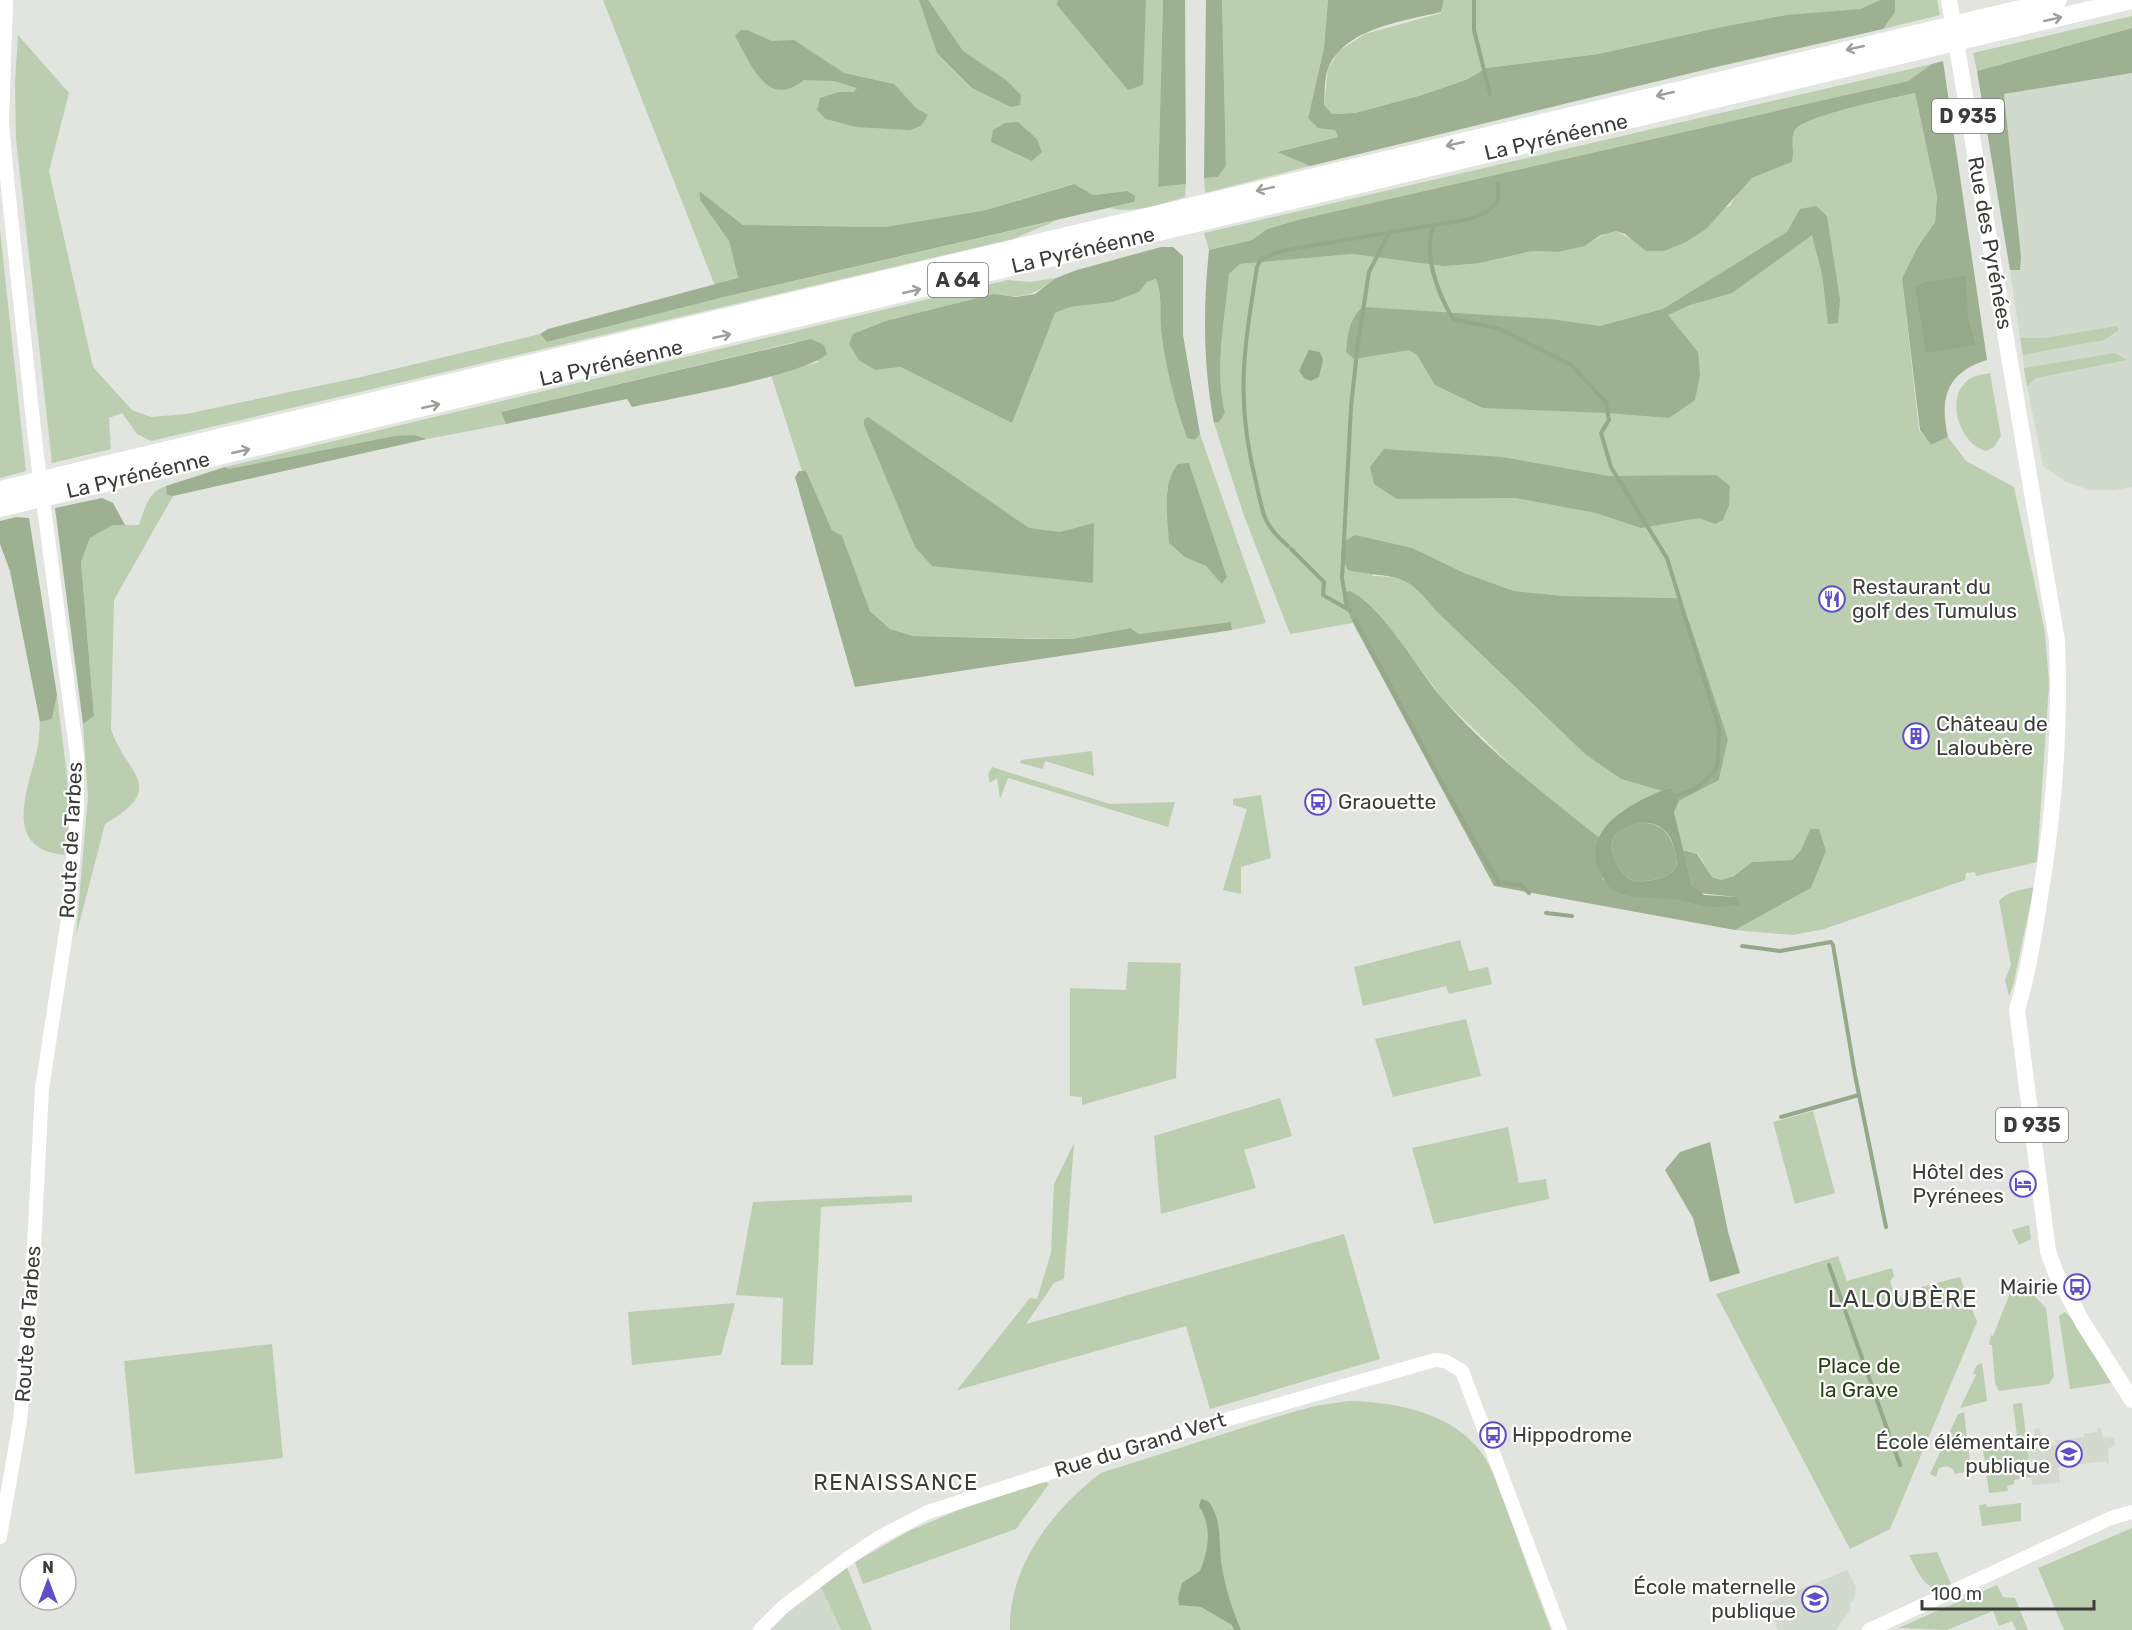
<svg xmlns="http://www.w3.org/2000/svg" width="2132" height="1630" viewBox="0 0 2132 1630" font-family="Rubik,sans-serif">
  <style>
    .built { fill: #d2dace }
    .green { fill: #bcceb0; fill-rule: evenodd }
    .forest { fill: #9db091 }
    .water { fill: #95a88a; fill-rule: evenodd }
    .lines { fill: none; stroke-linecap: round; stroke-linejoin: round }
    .stream { stroke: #95a88a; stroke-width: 4 }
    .secondary { stroke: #fff; stroke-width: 14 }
    .primary { stroke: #fff; stroke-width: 16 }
    .highway { stroke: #fff; stroke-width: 18 }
    .oneway { stroke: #9e9e9d }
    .labels { text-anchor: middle; stroke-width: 4.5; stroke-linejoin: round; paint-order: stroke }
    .shield { fill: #fff; stroke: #767776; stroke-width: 1.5 }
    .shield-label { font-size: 20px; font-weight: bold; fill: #3c3d3b }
    .street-label { font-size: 21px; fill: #3c3d3b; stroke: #fff }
    .poi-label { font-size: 21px; fill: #3c3d3b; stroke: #fff; text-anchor: start }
    .park-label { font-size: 21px; fill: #274112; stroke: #fff }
    .neighbourhood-label { font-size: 22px; letter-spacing: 1.5px; fill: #3a3d38; stroke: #fff }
    .quarter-label { font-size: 24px; letter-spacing: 1.5px; fill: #3a3d38; stroke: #fff }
  </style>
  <rect width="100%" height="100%" fill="#e1e4df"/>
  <g class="built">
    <polygon points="2132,73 2132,487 2115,490 2090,490 2066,482 2043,466 2027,386 2010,270 2020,270 2004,94"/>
    <polygon points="2101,1427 2103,1438 2114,1437 2115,1445 2108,1449 2109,1465 2106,1461 2058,1467 2060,1483 2032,1485 2028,1446 2036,1445 2034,1429 2040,1428 2041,1440 2051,1439 2052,1445 2056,1445 2055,1441 2084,1437 2084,1434 2097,1432 2097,1428"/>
    <polygon points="1847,1570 1856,1587 1855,1596 1850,1604 1851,1609 1836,1630 1778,1630 1768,1603"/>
    <polygon points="820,1585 841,1630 769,1630 801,1599"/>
  </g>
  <g class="green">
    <path d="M603 0H1163L1158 187 1186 184 1185 197C1160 204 1136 214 1110 208L1134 202 1127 191 1093 195 1073 184 986 210 884 227 743 225 699 192 700 200 729 241 738 278 715 286Z"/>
    <polygon points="1222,0 1328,0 1324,46 1308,118 1335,130 1338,137 1277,152 1310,166 1205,193 1204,178 1218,177 1226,166"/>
    <polygon points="1444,0 1880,0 1860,9 1717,28 1598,54 1486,68 1468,79 1422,95 1355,113 1332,114 1327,112 1324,106 1328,69 1339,51 1365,34 1441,13"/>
    <polygon points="1895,0 1937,0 1940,15 1883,29 1895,12"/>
    <polygon points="2132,16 2132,28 1977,71 1973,53"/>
    <polygon points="18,35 69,93 49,171 93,367 132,410 151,417 186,414 361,377 540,334 547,342 724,297 1058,220 1013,239 151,441 137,434 122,413 109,418 111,449 52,463 16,139 15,83"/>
    <polygon points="1932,64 1908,81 1267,229 1252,240 1209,250 1204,233"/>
    <path d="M1915 93 1937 195 1935 222 1917 248 1902 278 1919 430 1931 445 1948 437 1966 461 2014 487 2045 632 2049 684 2037 862 1976 876 1975 872 1966 873 1965 880 1824 929 1793 935 1735 930 1811 888 1826 851 1810 829 1801 850 1792 860 1752 862 1734 876 1721 880 1712 877 1698 854 1683 850 1674 812 1679 801 1719 780 1728 739 1689 621 1677 598 1564 596 1514 591 1355 535 1373 576C1405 576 1416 584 1434 609L1586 755 1621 779 1662 791C1635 804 1616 811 1600 838L1531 785 1443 699 1391 630 1343 601 1353 623 1290 634 1243 513 1214 423 1219 422 1225 413C1214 368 1225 320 1229 274L1240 264 1353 254 1480 263 1532 251 1559 252 1585 246 1608 232 1616 231 1631 239 1730 206 1739 190 1752 178 1792 162C1795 152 1790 138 1795 130 1804 115 1895 98 1915 93Z"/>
    <polygon points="0,230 26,471 0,478"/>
    <path d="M1056 278C1032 296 1025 299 994 294L874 370 901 367 925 378 1051 323 1055 313 1070 307 1113 302 1139 292 1147 282 1157 279C1162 297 1159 312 1161 330 1165 366 1175 404 1187 438L1195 440 1200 434 1266 623 1232 630 1231 623 1139 634 1129 628 1072 639 913 636 890 629 870 611 842 537 832 530 806 471H802L771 375 819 362 795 342 501 412 506 424 427 439 415 435 229 469 225 467 1008 280 1030 282ZM1179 464H1189L1227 577 1223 583 1206 566 1167 490Z"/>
    <polygon points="2117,326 2119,330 2104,340 2023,355 2020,338 2045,338"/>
    <polygon points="2115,353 2127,360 2036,378 2027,386 2024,368"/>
    <path d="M1990 373 2001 436 1994 447 1986 451C1960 444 1945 399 1967 381 1974 375 1981 375 1990 373Z"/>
    <path d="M166 486 167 494 173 496 114 600 111 729C125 774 170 786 105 824L76 936 88 796 83 724 94 716 81 562 90 538 113 525H139C145 508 148 492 166 486Z"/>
    <path d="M57 695C60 726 78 833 65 855 2 850 27 791 37 751 39 742 39 732 40 722L52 719Z"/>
    <polygon points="1092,751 1094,776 1045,761 1043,769 1020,763 1021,760"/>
    <polygon points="992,767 1110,804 1175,802 1168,827 1008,778 1000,799 997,778 990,783 988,774"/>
    <polygon points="1261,795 1271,858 1241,867 1241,894 1223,890 1247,809 1233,805 1233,799"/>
    <path d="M2034 887 2013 986 2009 996 2005 980 2011 965 1999 901C2007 891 2022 890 2034 887Z"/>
    <polygon points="1460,940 1469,971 1488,967 1492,984 1449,994 1446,986 1363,1006 1354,967"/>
    <polygon points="1128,962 1181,963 1176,1078 1082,1105 1082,1097 1070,1096 1070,988 1126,990"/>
    <polygon points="1466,1019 1481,1076 1393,1097 1375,1039"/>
    <polygon points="1280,1098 1292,1136 1244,1150 1256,1188 1161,1214 1154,1136"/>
    <polygon points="1813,1111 1835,1193 1795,1204 1773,1122"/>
    <polygon points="1508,1127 1519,1183 1546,1179 1549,1199 1434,1224 1412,1148"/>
    <polygon points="1074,1143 1064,1279 1054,1283 1026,1324 1344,1234 1380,1359 1210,1409 1186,1326 957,1390 1030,1298 1037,1299 1051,1253 1054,1184"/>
    <polygon points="912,1195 912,1202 821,1207 813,1365 781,1365 783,1298 736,1295 753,1202"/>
    <polygon points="2029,1225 2031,1239 2019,1245 2012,1230"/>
    <polygon points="1838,1256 1847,1281 1892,1268 1894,1276 1890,1281 1893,1290 1898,1292 1903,1301 1922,1296 1921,1287 1960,1277 1977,1322 1890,1529 1850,1549 1716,1294"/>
    <polygon points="2019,1280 2046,1308 2054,1376 2049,1384 1999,1391 1995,1383 1992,1345 1989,1345 1991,1335 1993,1336 2014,1283"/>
    <polygon points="735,1303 721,1355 632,1365 628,1312"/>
    <polygon points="2065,1312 2075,1322 2111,1383 2070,1389 2059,1316"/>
    <polygon points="272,1344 283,1458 135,1474 124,1361"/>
    <polygon points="1982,1363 1987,1401 1960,1408 1976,1375 1973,1373 1977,1365"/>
    <path d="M1349 1401C1393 1402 1445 1411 1476 1446 1495 1468 1503 1499 1513 1526 1525 1561 1538 1595 1551 1630H1010C1008 1567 1053 1509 1101 1473L1286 1414 1315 1406Z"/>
    <polygon points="2022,1403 2031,1477 2014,1480 2014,1484 2007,1486 2008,1491 1989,1493 1983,1449 2018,1444 2013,1404"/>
    <polygon points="1964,1412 1971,1471 1955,1474 1953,1469 1947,1466 1939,1468 1936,1477 1930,1474 1958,1414"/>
    <polygon points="1046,1482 1049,1484 1016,1529 863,1584 855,1562 909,1531 978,1502"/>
    <polygon points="2021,1503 2021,1521 1982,1526 1979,1505 1986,1504 1987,1507"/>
    <polygon points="2132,1528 2132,1630 2064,1630 2038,1568"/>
    <path d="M1937 1552 1952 1586C1927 1597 1919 1574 1909 1555Z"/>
    <polygon points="847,1567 872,1630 841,1630 820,1585"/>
    <polygon points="1997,1585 2003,1597 2015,1598 2028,1630 2016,1630 2012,1621 1999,1626 1993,1611 1947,1630 1898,1628"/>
  </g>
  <g class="forest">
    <polygon points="919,0 928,0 963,51 1006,80 1021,95 1020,105 1011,107 972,88 937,53"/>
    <polygon points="1058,0 1146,0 1143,85 1128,90 1057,5"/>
    <polygon points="1163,0 1185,0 1186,184 1158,187"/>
    <polygon points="1206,0 1222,0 1226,166 1218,177 1204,178"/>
    <path d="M1328 0H1444L1441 12C1404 21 1344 28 1328 69 1324 79 1325 94 1324 105L1332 114 1355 113 1422 95 1468 79 1486 68 1598 54 1717 28 1787 15 1860 9 1880 0H1895V12L1883 29 1716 67 1310 166 1277 152 1338 137 1335 130 1318 128 1308 118 1324 47Z"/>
    <polygon points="2132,28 2132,73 2004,94 2021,257 2020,270 2010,270 1977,71"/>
    <path d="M741 30H747L772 41 794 40 844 73 894 84 916 108 928 115 921 126 910 130 856 127 826 119 817 110 820 98 839 92H854L857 88 834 81 804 80C767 110 751 64 735 36Z"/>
    <path d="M1943 61 1987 360C1947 372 1939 398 1948 437L1931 445 1920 430 1902 278 1917 248 1935 222 1937 196 1915 93C1894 98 1805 115 1795 130 1790 138 1795 152 1792 162L1752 178 1706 229 1686 242 1664 251H1646L1625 234 1616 231 1601 235 1585 246 1559 252 1532 251 1480 263 1444 266 1353 254 1240 264 1229 274C1225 320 1214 368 1225 413L1219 422 1214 423C1203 365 1203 308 1209 250L1252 240 1267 229 1302 219 1908 81 1932 64Z"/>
    <polygon points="1018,122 1037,139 1042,152 1032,161 991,142 993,130 1005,123"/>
    <polygon points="1074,184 1093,195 1127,191 1135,196 1134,202 724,297 547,342 540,334 548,329 738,278 729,241 700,200 699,191 743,225 884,227 986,210"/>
    <path d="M1816 206 1827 216 1840 300 1838 323 1828 324 1822 274 1812 235 1732 293 1690 305 1668 315 1698 352 1700 375 1695 400 1669 418 1608 413 1483 408 1435 385 1417 355 1409 350 1354 359 1346 352C1348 334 1349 318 1363 307L1550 319 1600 326 1663 309 1787 232 1800 209Z"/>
    <path d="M1161 247H1173L1183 256V335L1200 434 1195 440 1187 438C1175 404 1165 366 1161 330 1159 312 1163 297 1156 279L1147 282 1139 292 1113 302 1070 307 1055 313 1012 423 901 367 875 370 859 360 849 344 853 334 886 321 994 294 1016 297 1035 294 1056 278 1077 270Z"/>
    <path d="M811 339 824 345 827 354C805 375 670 399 632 407L627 399 506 424 501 412Z"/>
    <polygon points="868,417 1029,528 1060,532 1094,523 1093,583 932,566 915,547 864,425 864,420"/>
    <polygon points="415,435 427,439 173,496 167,495 166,486 225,467 229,469 395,436"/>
    <polygon points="1384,449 1502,457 1609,476 1716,475 1730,486 1729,505 1723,520 1715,524 1699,518 1641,528 1596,513 1516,498 1397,499 1374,484 1370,467"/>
    <path d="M1189 463 1227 577 1222 584 1206 566 1185 557 1169 543C1168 518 1161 484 1178 464Z"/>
    <polygon points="799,471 806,471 832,530 842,536 870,611 890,629 913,636 1034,639 1072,639 1130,628 1139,634 1231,622 1232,630 855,687 795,477"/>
    <polygon points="102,498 113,503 125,525 113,525 90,538 81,562 94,716 83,724 55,508"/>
    <polygon points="16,517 29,518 57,695 52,719 40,722 10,571 0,544 0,521"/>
    <path d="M1355 535 1412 548 1464 573 1514 591 1564 596 1677 598 1689 621 1728 739 1719 780 1679 801 1671 787 1662 791 1621 779 1586 755 1434 609C1404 568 1391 580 1348 570L1341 555 1343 542Z"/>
    <path d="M1350 591C1383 607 1417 669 1442 698 1488 751 1545 795 1600 838L1596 857 1603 880C1649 892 1692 903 1739 905L1737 897 1698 893 1692 886 1683 850 1697 854 1712 877 1721 880 1734 876 1752 862 1792 860 1801 850 1810 829H1819L1826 851 1811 888 1735 930 1494 886 1353 623 1343 601 1346 592Z"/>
    <path d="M1638 823C1666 821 1675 841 1677 866 1669 880 1647 882 1633 881 1618 873 1604 849 1616 834 1622 827 1630 826 1638 823Z"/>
    <polygon points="1710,1142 1728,1232 1740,1273 1710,1282 1693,1218 1665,1170 1680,1152"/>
  </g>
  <g class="water">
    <polygon points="1966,276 1968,319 1976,345 1926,353 1915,286 1926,282"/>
    <polygon points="1309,350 1320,352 1323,360 1319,377 1311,381 1304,378 1299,371"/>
    <path d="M1671 787 1679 801 1674 812 1692 886 1704 895 1738 897 1740 905C1731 905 1721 907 1712 907 1700 906 1688 901 1676 899 1657 897 1635 900 1617 892 1606 887 1602 877 1598 867 1583 824 1640 799 1671 787ZM1638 823C1667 821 1675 840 1677 866 1669 880 1647 882 1633 881 1619 874 1604 849 1616 834 1622 828 1630 826 1638 823Z"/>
    <path d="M1201 1499 1208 1501C1223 1519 1218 1545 1222 1568 1226 1590 1232 1609 1241 1630H1234L1232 1625 1201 1607 1179 1605 1178 1598 1182 1583 1200 1571C1209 1550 1212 1525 1199 1506Z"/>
  </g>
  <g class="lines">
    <g class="stream">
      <polyline points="1474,0 1474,30 1490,94"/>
      <path d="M1498 183V200C1489 219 1453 222 1434 225 1422 253 1438 294 1453 319L1500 329 1571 365 1606 402 1609 420 1601 433 1611 467 1667 558 1719 728 1718 761 1714 772 1695 789 1676 796"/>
      <path d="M1288 546C1262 524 1263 513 1256 482 1235 400 1244 349 1257 267L1261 259 1281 251 1433 225"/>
      <polyline points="1291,549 1324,582 1323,595 1351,611"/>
      <polyline points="1347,607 1342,578 1351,407 1358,342 1369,272 1390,231"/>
      <path d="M1355 620C1403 708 1447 797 1499 883L1521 885 1529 893"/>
      <polyline points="1546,913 1572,916"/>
      <polyline points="1742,946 1780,951 1831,942 1833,945 1855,1075 1886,1227"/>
      <polyline points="1781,1117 1859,1095"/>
      <polyline points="1829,1265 1900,1465"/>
    </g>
    <g class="secondary">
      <polyline points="0,1537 20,1421 32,1285 42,1089 69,912 77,808 77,756 36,448 8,188 2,123 6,0"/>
      <polyline points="760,1630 783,1607 847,1559 878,1538 928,1512 1127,1448 1435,1360 1445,1361 1462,1371 1560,1630"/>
      <polyline points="1869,1630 2111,1518 2132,1512"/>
    </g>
    <path class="primary" d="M1949 0 2057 641C2061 727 2054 813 2040 897 2034 935 2028 973 2017 1010L2048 1251 2055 1271 2083 1323 2132 1400"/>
    <g class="highway">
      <polyline points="0,490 2058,0"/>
      <polyline points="0,508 2132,0"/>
    </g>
  </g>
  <defs><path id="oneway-shaft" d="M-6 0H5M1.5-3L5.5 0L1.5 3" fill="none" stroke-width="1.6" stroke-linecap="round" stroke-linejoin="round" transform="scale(1.5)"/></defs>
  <g class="oneway">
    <use href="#oneway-shaft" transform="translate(2053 19) rotate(-13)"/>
    <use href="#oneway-shaft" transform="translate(1855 48) rotate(167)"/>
    <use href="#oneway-shaft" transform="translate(1665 94) rotate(167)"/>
    <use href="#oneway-shaft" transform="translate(1455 144) rotate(167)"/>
    <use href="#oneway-shaft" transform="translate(1265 189) rotate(167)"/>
    <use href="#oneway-shaft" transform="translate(912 291) rotate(-13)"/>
    <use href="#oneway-shaft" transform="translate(722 336) rotate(-13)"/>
    <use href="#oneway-shaft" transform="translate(431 406) rotate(-13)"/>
    <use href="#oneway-shaft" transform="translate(241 451) rotate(-13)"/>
  </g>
  <defs>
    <g id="restaurant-ring" transform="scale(1.35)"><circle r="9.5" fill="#fff" stroke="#5e4fc7" stroke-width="1.5"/><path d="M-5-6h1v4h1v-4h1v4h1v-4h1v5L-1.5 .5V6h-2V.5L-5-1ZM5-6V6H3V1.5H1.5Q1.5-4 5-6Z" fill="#5e4fc7"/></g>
    <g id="building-ring" transform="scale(1.35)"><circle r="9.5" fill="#fff" stroke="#5e4fc7" stroke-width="1.5"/><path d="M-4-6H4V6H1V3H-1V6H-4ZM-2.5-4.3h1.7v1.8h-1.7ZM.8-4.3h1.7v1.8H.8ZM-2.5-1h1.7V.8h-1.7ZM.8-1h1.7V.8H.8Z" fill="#5e4fc7"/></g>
    <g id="bus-ring" transform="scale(1.35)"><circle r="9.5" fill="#fff" stroke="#5e4fc7" stroke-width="1.5"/><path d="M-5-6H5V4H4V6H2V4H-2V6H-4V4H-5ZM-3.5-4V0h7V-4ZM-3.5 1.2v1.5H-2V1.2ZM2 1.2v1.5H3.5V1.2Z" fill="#5e4fc7"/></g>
    <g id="hotel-ring" transform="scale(1.35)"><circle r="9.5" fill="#fff" stroke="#5e4fc7" stroke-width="1.5"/><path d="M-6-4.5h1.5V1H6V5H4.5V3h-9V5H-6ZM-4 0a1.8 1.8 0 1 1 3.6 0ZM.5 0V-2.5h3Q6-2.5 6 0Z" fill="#5e4fc7"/></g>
    <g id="school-ring" transform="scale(1.35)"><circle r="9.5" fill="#fff" stroke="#5e4fc7" stroke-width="1.5"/><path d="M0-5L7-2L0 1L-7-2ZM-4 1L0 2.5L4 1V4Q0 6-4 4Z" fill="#5e4fc7"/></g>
  </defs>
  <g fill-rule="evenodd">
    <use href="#restaurant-ring" x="1832" y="599"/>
    <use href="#building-ring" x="1916" y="736"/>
    <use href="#bus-ring" x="1318" y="802"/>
    <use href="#hotel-ring" x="2023" y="1184"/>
    <use href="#bus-ring" x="2077" y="1287"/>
    <use href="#bus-ring" x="1493" y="1435"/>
    <use href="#school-ring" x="2069" y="1454"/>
    <use href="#school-ring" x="1815" y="1599"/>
  </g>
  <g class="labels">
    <g class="shield">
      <rect x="1932" y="99" width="72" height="34" rx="4.5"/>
      <rect x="928" y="263" width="60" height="34" rx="4.5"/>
      <rect x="1996" y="1108" width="72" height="34" rx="4.5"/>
    </g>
    <g class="shield-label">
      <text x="1968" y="123">D 935</text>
      <text x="958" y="287">A 64</text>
      <text x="2032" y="1132">D 935</text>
    </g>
    <g class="street-label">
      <text transform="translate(1556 137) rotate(-13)" y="7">La Pyrénéenne</text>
      <text transform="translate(1990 243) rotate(80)" y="7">Rue des Pyrénées</text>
      <text transform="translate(1083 250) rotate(-13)" y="7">La Pyrénéenne</text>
      <text transform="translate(611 363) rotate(-13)" y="7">La Pyrénéenne</text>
      <text transform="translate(138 475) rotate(-13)" y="7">La Pyrénéenne</text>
      <text transform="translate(71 840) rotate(-87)" y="7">Route de Tarbes</text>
      <text transform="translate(28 1324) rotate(-86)" y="7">Route de Tarbes</text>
      <text transform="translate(1140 1445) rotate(-17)" y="7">Rue du Grand Vert</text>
    </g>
    <g class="poi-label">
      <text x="1852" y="594">Restaurant du<tspan x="1852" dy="24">golf des Tumulus</tspan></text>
      <text x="1936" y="731">Château de<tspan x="1936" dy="24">Laloubère</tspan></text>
      <text x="1338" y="809">Graouette</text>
      <text x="2004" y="1179" text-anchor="end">Hôtel des<tspan x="2004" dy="24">Pyrénees</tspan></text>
      <text x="2058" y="1294" text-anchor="end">Mairie</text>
      <text x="1512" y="1442">Hippodrome</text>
      <text x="2050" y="1449" text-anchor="end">École élémentaire<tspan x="2050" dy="24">publique</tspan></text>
      <text x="1796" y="1594" text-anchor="end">École maternelle<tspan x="1796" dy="24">publique</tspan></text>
    </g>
    <g class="park-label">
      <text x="1859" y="1373">Place de<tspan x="1859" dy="24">la Grave</tspan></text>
    </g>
    <g class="neighbourhood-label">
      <text x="896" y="1490">RENAISSANCE</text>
    </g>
    <g class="quarter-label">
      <text x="1903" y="1307">LALOUBÈRE</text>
    </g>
  </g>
  <g transform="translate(48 1582)"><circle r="28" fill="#ffffff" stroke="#b1b1b1" stroke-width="1.5"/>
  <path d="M0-4.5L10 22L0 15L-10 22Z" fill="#5e4fc7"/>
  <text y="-9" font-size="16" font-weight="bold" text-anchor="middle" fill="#3c3d3b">N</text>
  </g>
  <path d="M1922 1600v9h172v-9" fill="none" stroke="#3c3d3b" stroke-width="3"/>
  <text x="1931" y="1600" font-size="18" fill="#3c3d3b" stroke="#ffffff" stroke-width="4.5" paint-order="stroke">100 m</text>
</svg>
